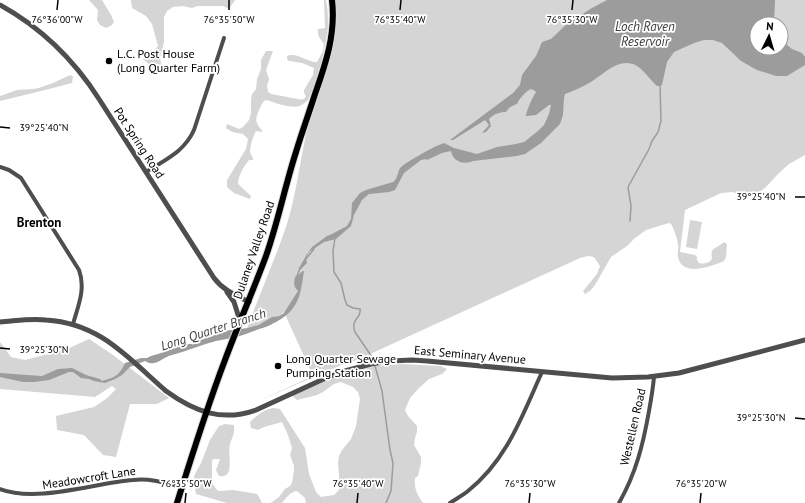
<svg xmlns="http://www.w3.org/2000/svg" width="805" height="503" viewBox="0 0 805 503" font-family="'PT Sans',sans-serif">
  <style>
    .green { fill: #d5d5d5; fill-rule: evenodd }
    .water { fill: #9c9c9c }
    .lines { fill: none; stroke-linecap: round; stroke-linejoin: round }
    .stream { stroke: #9c9c9c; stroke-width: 1.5 }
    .primary-casing { stroke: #dbdbdb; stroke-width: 8 }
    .minor { stroke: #4e4e4e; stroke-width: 4 }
    .tertiary { stroke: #4e4e4e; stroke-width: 5 }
    .primary { stroke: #000; stroke-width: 6 }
    .ticks { fill: none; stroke: #000; stroke-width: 1.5 }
    .poi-dot { fill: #000; stroke: #fff; stroke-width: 1.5 }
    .labels { text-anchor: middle; stroke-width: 3.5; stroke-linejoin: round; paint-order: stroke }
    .poi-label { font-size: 12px; fill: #000; stroke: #fff; text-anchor: start }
    .street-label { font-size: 12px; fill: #000; stroke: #fff }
    .water-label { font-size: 13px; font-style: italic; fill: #3d3d3d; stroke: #fff }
    .neighbourhood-label { font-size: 13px; font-weight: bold; fill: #000; stroke: #fff }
    .ticks-label { font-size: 10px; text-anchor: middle; fill: #000; stroke: #fff; stroke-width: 3.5; stroke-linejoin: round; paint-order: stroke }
  </style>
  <rect width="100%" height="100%" fill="#fff"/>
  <g class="green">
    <polygon points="89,0 102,0 111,15 114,22 112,25 106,28 100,25 97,20 98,10"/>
    <polygon points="131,0 235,0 229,9 223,6 198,6 192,8 183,6 173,7 167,11 164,17 164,42 160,58 162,68 159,70 153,68 143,59 145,56 152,54 158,46 152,24 146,16 132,8"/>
    <path d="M324 0H326C328 9 328 18 328 27 327 41 316 91 307 101 306 102 302 105 300 106 291 109 275 103 267 100L264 101C261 105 254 119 257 123 258 127 261 128 263 132L256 131C254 134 250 146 250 151 250 154 253 156 253 160H249C244 166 238 176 238 184L251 196 250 199 234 193 227 187V180L246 149 248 139 243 134C236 133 231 132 226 128L227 124 239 129 243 127 249 120 251 113V100L252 94 256 89 257 79 261 69V60L266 51H273L266 70 269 79 267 86 268 92 271 94 298 99C302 100 304 100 306 96L304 93V90L313 75 314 68 302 63 289 61 287 59V56C298 52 307 63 317 62L323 51 324 44C320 39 317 35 318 29L325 28Z"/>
    <path d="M335 0H805V155L789 164 779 173 765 188 756 194 748 196 732 192 721 193 685 210 680 252 695 255 697 257V260L699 263C704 264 708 264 712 259 710 246 715 250 724 242L727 244V245L726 257 724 261C712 266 682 278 678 257 677 253 679 249 678 244 677 238 674 229 671 224L669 223 646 230 635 238 627 246 611 257 595 285 590 291 585 294 583 291 584 290 597 274 600 266 594 257 588 256 580 258 357 360 339 366 256 402 313 376 284 312 279 316 272 317 246 331C259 295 275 260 287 224 298 188 301 150 311 114 318 91 328 69 333 45 336 30 336 15 335 0ZM757 24H781V48H757Z"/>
    <polygon points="70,75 73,76 72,83 49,89 0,101 0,96 17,90 33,89 39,88 53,83"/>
    <polygon points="690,220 702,222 697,249 686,247"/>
    <polygon points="89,339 113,355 169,398 157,404 130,404 116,457 103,455 84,435 57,430 56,416 94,407 106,399 116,389 112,386 95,397 0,389 0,342 11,357 25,360 67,349"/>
    <path d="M402 364 441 366 447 369 442 374 429 379 419 388 410 398 405 410 408 416 417 426V432L415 438 414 445 421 457V463L418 476 415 478C414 489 417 494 423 503H305L306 502 305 498 297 491C291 491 286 498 282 503H270L272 502 279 497 285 489 290 486 292 483 294 471V466L290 455 292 448 288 435 282 422 264 427 258 430 251 428 250 422C256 416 265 409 273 408 274 408 279 409 280 409L305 448 309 474 316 492 321 497 334 495 339 490V476L338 463 339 456 342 450 351 439 356 426 360 399 358 392 353 387 341 382 334 384 323 392 317 395 297 400 292 396 303 390 343 374 375 366Z"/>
    <path d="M225 424 234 425C235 434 232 437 230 444 227 454 236 479 219 476L216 470 220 459H213L212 462V483L217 490 219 491 233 490 257 494 259 497 262 503H227L196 494 195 488 194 476 201 463 210 440 219 426Z"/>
  </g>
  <g class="water">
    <path d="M607 0H775L774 24H757V48H781V40L792 49 802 53 805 57V65L787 76H776L757 70 741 61 722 43 713 40H704L694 43 674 52 667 62 662 85 660 86H657C650 80 645 71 637 66 620 56 604 74 591 82 582 87 574 91 565 94L564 98 563 115 560 124 541 143 525 154 517 156 473 161C464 165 453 162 451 151L442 153 427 160 426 159 421 160 404 173 395 190 389 192 369 194 362 200 354 215 351 226 336 239 324 242 309 252 306 258 307 263 300 270 299 268 307 254 312 247 327 236 332 234 347 226 351 219 352 203 360 193 366 190 393 182C398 179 397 173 400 168 404 164 408 162 413 159 423 153 433 147 444 143L454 148 477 154 497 147 516 144 524 142 538 131 544 125 549 114 551 105H549L536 115 526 116C526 112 533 96 536 92L535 91 531 89C526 91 519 99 517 104 512 106 509 107 506 112 499 112 494 114 489 119L491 126 486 132 482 133 489 125 485 120 453 140H450L513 93 520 85 522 75 536 56 542 42 551 39 568 23 592 8Z"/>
    <path d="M303 271H304C302 283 301 298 293 308 290 313 279 321 274 323 268 327 261 328 254 331 250 332 247 334 243 335 234 338 225 339 216 341 201 345 187 351 172 355 162 357 156 368 145 361L130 367 122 375 115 379 105 383 94 381 89 379 81 378 73 372H69L49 380 34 382H23L0 377V373L41 376H42L58 369 72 368 86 375 100 379 102 381C114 378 120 375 125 363L141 358H147L151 356 158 354 177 347 189 344H194L202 339 215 335 223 331 248 328 258 325 272 317 279 316 284 313 298 291C293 286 294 284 295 277Z"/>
  </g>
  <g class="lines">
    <g class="stream">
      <polyline points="630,221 631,206 628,187 649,149 652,141 658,132 661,121 660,85"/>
      <path d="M335 238 333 251 334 272 341 283 345 300 347 305 353 308 360 309C362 319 350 318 355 332L374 360V362"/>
      <polyline points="305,260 314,249"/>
      <polyline points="297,276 300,268"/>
      <polyline points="375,366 382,391 390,450 393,463 391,491 386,503"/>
    </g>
    <g class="primary-casing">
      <path id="primary" d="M177 503C192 455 207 407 225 360 238 325 253 291 266 256 278 222 285 186 296 152 302 132 309 113 315 94 326 63 336 33 332 0"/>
    </g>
    <g class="minor">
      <path d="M0 167 9 170 21 178 79 270C86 289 78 306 73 324"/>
      <path d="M146 172C166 159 184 152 194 130L224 38"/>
      <path d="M0 489C37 503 94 483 133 480 151 478 166 483 182 487"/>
      <path d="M450 503C456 499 463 495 468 491 507 460 522 416 542 372"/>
      <path d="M619 503C636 473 643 445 649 411 651 400 653 388 654 377"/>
    </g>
    <g class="tertiary">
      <path d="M0 5C40 27 74 60 99 99L214 278C223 290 235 295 249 302"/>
      <polyline points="227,292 234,302 240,321"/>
      <path d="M0 322C15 321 31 318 46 320 100 323 128 358 166 391 195 412 222 422 256 410L328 377 345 371 371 364 390 361 412 360 427 361 612 378 648 377 679 373 805 340"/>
    </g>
    <use href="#primary" class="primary"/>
  </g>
  <path class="ticks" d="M57 10 58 0M229 10V0M400 10 401 0M572 10 573 0M0 127 10 128M795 197H805M0 348 10 349M795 418 805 419M185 503 186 493M357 503 358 493M529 503 530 493M700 503 701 493"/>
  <g class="poi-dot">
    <circle cx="109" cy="61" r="4"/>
    <circle cx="278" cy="366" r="4"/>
  </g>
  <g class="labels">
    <g class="poi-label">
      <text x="117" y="58">L.C. Post House<tspan x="117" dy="14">(Long Quarter Farm)</tspan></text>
      <text x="286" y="363">Long Quarter Sewage<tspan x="286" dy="14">Pumping Station</tspan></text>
    </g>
    <g class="street-label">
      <text transform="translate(139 143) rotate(57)" y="4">Pot Spring Road</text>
      <text transform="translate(254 250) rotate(-71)" y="4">Dulaney Valley Road</text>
      <text transform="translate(470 355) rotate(5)" y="4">East Seminary Avenue</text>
      <text transform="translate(633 427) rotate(-77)" y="4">Westellen Road</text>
      <text transform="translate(89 478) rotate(-9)" y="4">Meadowcroft Lane</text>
    </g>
    <g class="water-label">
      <text x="645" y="31">Loch Raven<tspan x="645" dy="15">Reservoir</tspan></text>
      <text transform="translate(213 329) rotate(-18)" y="5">Long Quarter Branch</text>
    </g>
    <g class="neighbourhood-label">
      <text x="39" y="227">Brenton</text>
    </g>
  </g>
  <g class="ticks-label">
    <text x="57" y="23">76°36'00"W</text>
    <text x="229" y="23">76°35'50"W</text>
    <text x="400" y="23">76°35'40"W</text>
    <text x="572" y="23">76°35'30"W</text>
    <text x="44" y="131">39°25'40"N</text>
    <text x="761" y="200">39°25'40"N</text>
    <text x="44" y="353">39°25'30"N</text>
    <text x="761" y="421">39°25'30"N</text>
    <text x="186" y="487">76°35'50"W</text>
    <text x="358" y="487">76°35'40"W</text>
    <text x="530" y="487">76°35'30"W</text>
    <text x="701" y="487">76°35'20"W</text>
  </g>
  <g transform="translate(769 36) rotate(5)"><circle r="19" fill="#ffffff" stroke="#999999"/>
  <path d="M0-3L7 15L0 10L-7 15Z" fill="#000000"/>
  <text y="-6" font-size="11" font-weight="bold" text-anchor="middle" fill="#000000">N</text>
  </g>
</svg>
